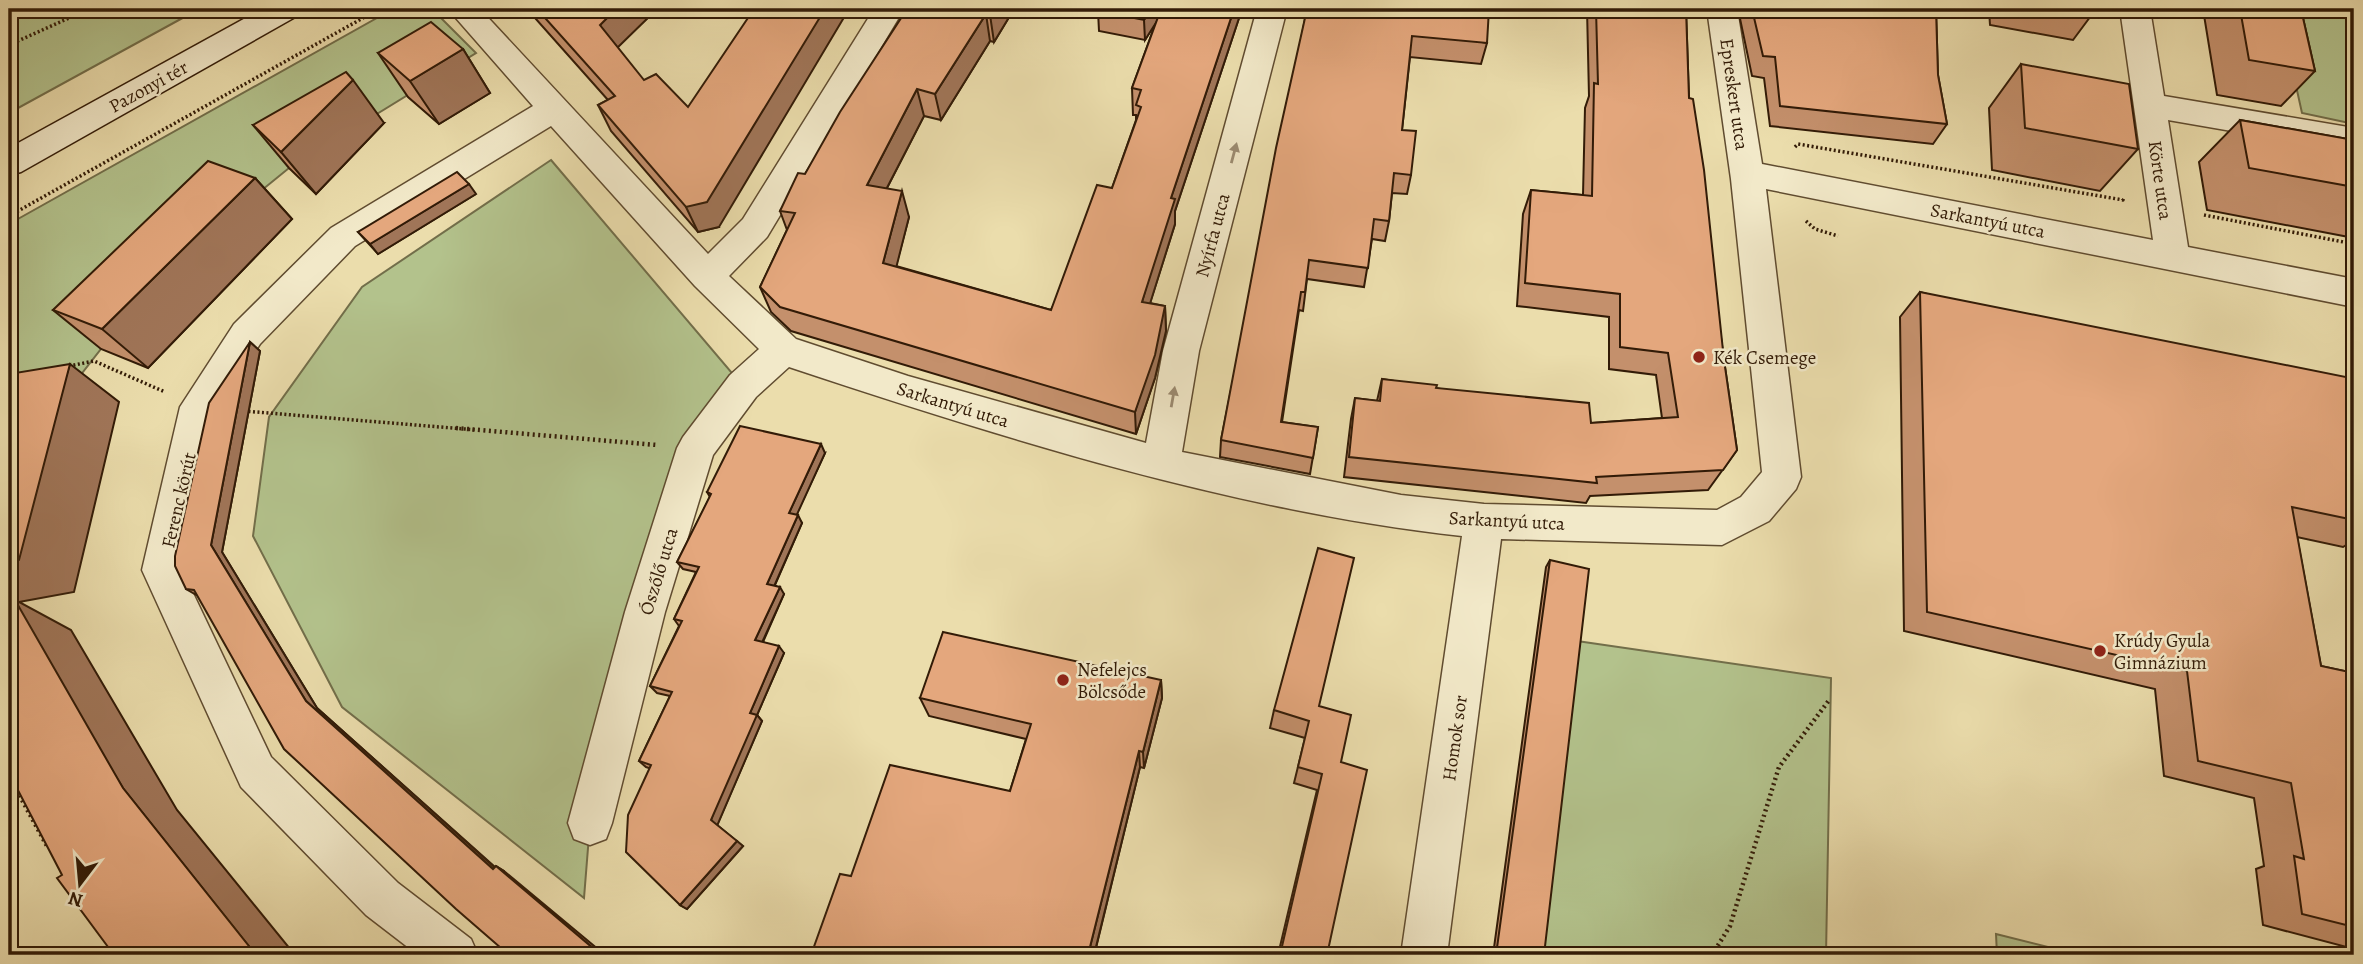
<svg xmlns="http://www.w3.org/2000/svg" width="2363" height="964" viewBox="0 0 2363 964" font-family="Alegreya,serif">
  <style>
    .green { fill: #b3c28c; stroke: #726e4a; stroke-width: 2 }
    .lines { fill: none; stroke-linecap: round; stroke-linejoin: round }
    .street-casing { stroke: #604c30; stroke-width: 3 }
    .secondary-casing { stroke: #321b07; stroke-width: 3 }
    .path-far1 { stroke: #321b07; stroke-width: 3.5; stroke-dasharray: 2 2.5; stroke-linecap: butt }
    .path { stroke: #321b07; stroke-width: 4.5; stroke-dasharray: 2 3.5; stroke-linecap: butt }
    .street { fill: #f2e9c9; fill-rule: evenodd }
    .secondary { fill: #f2e9c9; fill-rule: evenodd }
    .wall { fill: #c4906c; stroke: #321b07; stroke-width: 2 }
    .shaded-wall { fill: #a07558; stroke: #321b07; stroke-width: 2 }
    .building { fill: #e4a77d; stroke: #321b07; stroke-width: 2 }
    .oneway { fill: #9c8c72 }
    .poi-dot { fill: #8f2418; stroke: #f2e9c9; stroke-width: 2.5 }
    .labels { text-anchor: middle; stroke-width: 5; stroke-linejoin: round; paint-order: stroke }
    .street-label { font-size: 19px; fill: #321b07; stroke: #f2e9c9 }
    .poi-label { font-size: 19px; fill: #321b07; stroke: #f2e9c9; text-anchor: start }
  </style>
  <rect width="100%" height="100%" fill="#ebddac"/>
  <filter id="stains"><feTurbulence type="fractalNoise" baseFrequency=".00286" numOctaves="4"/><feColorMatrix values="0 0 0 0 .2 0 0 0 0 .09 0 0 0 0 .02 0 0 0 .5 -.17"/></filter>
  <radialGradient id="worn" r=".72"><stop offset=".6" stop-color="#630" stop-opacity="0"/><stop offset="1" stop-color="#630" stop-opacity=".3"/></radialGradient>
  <g class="green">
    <polygon points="9,9 199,9 9,113"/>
    <polygon points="393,9 432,9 476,53 289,168 246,203 101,349 51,413 9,575 9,224"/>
    <polygon points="2279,9 2354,9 2354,124 2302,113"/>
    <polygon points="551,160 743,386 696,448 590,823 584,898 342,707 253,536 269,417 362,287"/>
    <polygon points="1577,641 1831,678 1826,955 1539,955"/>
    <polygon points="1996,934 2080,955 1997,955"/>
  </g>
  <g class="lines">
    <g class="street-casing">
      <path id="street" d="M448 9H480L708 254 743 219 874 9H904L767 237 729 276 796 339 908 376 1146 443 1163 351 1257 9H1287L1199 351 1182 452 1401 495 1484 504 1717 510 1741 497 1762 472 1731 179 1707 9H1737L1762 164 2153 240 2120 9H2150L2164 96 2354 128V152L2168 120 2188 247 2354 279V307L1766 189 1801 477 1796 489 1769 521 1722 545 1501 539 1447 955H1401L1462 536C1234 511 1006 439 789 367L756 397 713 455 665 612 612 823 606 839 590 845 574 839 568 823 625 612 677 448 683 437 730 375 759 349 695 286 551 126 355 246 260 344 217 411 182 570 271 757 398 883 471 939 478 955H418L366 915 241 787 142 570 180 407 234 324 331 228 533 106Z"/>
    </g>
    <g class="secondary-casing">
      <polygon id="secondary" points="262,9 301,9 297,16 21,172 9,175 9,148"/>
    </g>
    <g class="path-far1">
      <polyline points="9,45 89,9"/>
      <polyline points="1795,147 1798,144 2123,200 2123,197"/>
      <polyline points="2204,215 2354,244"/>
      <polyline points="9,216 379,9"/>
      <polyline points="1806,221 1815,229 1838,236"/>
      <polyline points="69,366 94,361 165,392"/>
      <polyline points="244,411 477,430"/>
    </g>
    <g class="path">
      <polyline points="456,428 657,445"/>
      <polyline points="9,776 47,846"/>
      <polyline points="1712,955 1730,926 1779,767 1830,699"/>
    </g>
    <use href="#street" class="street"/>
    <use href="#secondary" class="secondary"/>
  </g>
  <g class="wall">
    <polygon points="527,9 657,9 617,47 719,227 698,232 611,131 598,105 608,100"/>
    <polygon points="907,9 1014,9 994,42 990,41 941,120 924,116 887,188 909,217 896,266 1051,310 1112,188 1136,120 1136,115 1133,115 1132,88 1156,22 1145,40 1099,31 1098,11 1099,9 1242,9 1175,211 1175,224 1150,303 1165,306 1166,331 1155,378 1136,434 791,331 771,312 760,287 787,230 780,211 805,174"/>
    <polygon points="1307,9 1487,43 1481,64 1410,57 1402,130 1411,175 1407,194 1392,193 1389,221 1385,241 1372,239 1364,287 1307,279 1303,311 1299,310 1282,422 1318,427 1310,474 1220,457 1221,440"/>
    <polygon points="1587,9 1686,9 1689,98 1724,360 1737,450 1708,490 1590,496 1586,503 1344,477 1351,419 1355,398 1377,401 1382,379 1436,388 1591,423 1662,418 1656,375 1609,369 1609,317 1517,306 1523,214 1531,190 1583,195 1585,108 1589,96"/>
    <polygon points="1738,9 1936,9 1938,75 1947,124 1933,144 1770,126 1764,78 1752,76"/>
    <polygon points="1989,9 2096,9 2073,40 1990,25"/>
    <polygon points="2203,9 2301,9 2315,71 2281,106 2217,95"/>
    <polygon points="463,49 490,93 439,124 408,97 378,53"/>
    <polygon points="2021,64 2138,149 2100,191 1992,170 1989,108"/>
    <polygon points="2240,120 2354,140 2354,238 2207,210 2199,162"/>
    <polygon points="384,123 316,194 289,168 253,125"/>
    <polygon points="255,178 292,219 148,368 101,349 53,310"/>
    <polygon points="476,194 378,254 358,232"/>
    <polygon points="1920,292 2354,414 2354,540 2343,547 2297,537 2321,666 2354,673 2354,949 2263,925 2256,869 2264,866 2254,798 2164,776 2155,689 1904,631 1900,317"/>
    <polygon points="250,342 260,351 222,552 317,708 495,867 496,866 504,871 509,955 198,596 186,589"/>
    <polygon points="825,453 796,515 802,523 775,585 784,594 763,642 784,653 757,715 762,721 717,825 743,846 687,909 680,905 649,768 646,767 639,761 670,696 657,693 650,686 679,626 674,619 696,572 683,569 677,562 710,497 707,492"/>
    <polygon points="1550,560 1544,955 1493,955 1546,567"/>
    <polygon points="1161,680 1162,698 1144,768 1140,767 1096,948 811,955 851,876 1010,791 1026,739 929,716 920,698"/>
    <polygon points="1319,706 1341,762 1327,955 1278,955 1317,790 1294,783 1305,738 1270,728 1274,710"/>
  </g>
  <g class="shaded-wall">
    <polygon points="616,9 657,9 613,52 600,25"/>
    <polygon points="825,9 849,9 719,227 698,232 686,207"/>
    <polygon points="993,9 1014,9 994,42 990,15"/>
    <polygon points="1151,9 1159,9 1159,18 1145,40 1144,20"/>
    <polygon points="1234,9 1242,9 1175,211 1175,224 1143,326 1142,302 1171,198"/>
    <polygon points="986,14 990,41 941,120 935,94"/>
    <polygon points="463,49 490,93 439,124 410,81"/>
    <polygon points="353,80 384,123 316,194 281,152"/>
    <polygon points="917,89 924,116 875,211 867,185"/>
    <polygon points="255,178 292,219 148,368 102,329"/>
    <polygon points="469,184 476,194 378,254 370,244"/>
    <polygon points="902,191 909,217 891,288 883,263"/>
    <polygon points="1165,306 1166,331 1155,378 1136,434 1135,412"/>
    <polygon points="250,342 260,351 222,552 317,708 502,874 493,869 306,701 211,545"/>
    <polygon points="70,364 119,402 74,592 19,602 71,630 177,810 295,955 256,955 123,788 9,604 9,562"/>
    <polygon points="821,444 825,453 794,521 789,513"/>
    <polygon points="798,515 802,523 772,591 767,584"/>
    <polygon points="780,587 784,594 760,647 755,640"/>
    <polygon points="779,646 784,653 757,715 762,721 717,826 711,820 750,713"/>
    <polygon points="1161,680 1162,698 1144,768 1143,752"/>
    <polygon points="1139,751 1140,767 1094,955 1090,947"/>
    <polygon points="737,841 743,846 687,909 680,905"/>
    <polygon points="496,866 504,871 605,955 601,955"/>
  </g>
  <g class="building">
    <polygon points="537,9 616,9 600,25 644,80 656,74 688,107 754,9 825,9 707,202 686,207 598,105 615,96"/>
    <polygon points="907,9 993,9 990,15 986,14 935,94 917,89 867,185 902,191 883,263 1051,310 1097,185 1112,188 1141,107 1136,105 1141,90 1132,88 1161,9 1234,9 1171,198 1175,199 1142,302 1165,306 1155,355 1135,412 780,307 760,287 795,213 780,211 798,173 805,174 840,112"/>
    <polygon points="1099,9 1151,9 1144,20 1098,11"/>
    <polygon points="1307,9 1489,9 1487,43 1412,36 1402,130 1416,131 1411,175 1394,173 1389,221 1374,219 1368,268 1309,260 1305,292 1301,292 1281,422 1318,427 1313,458 1221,440 1276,148"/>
    <polygon points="1596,9 1686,9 1689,98 1693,99 1704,170 1724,360 1737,450 1723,470 1596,477 1597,483 1349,457 1355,398 1380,401 1382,379 1437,385 1436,388 1589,403 1591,423 1678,417 1668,353 1620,347 1620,294 1525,283 1531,190 1592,196 1594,83 1598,84"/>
    <polygon points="1752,9 1936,9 1938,75 1947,124 1780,106 1775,57 1763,56"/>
    <polygon points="2240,9 2301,9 2315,71 2249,60"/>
    <polygon points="431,22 463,49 410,81 378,53"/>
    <polygon points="2021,64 2129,84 2138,149 2025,128"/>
    <polygon points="346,72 353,80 281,152 253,125"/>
    <polygon points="2240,120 2354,140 2354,187 2249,168"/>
    <polygon points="208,161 255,178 102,329 53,310"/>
    <polygon points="457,172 469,184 370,244 358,232"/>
    <polygon points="1920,292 2346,377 2354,414 2354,520 2292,507 2321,666 2354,673 2354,927 2302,914 2294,856 2304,859 2291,783 2198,761 2187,671 1927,612"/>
    <polygon points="250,342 211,545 306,701 493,869 496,866 601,955 509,955 456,909 284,749 194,590 186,589 175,566 175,556 209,403"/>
    <polygon points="70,364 19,560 9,562 9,374"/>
    <polygon points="740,426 821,444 789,513 798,515 767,584 780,587 755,640 779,646 750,713 757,715 711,820 737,841 680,905 626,852 628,815 651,765 639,761 672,692 650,686 682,621 674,619 699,567 677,562 711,494 707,492"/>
    <polygon points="1318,548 1354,558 1319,706 1351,715 1341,762 1367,770 1327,955 1280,955 1322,774 1298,767 1309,721 1274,710"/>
    <polygon points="1550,560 1589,569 1544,955 1496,955"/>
    <polygon points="15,600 123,788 256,955 114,955 57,878 62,875 9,773 9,604"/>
    <polygon points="943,632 1161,680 1143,752 1139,751 1090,947 1127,955 811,955 840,874 851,876 890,765 1010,791 1031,724 920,698"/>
  </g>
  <defs><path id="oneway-solid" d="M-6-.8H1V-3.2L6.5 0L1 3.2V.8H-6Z" transform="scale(1.75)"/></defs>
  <g class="oneway">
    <use href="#oneway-solid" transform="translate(1234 153) rotate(-75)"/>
    <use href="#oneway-solid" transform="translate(1173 397) rotate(-80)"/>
  </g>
  <g class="poi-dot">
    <circle cx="1699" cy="357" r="7"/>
    <circle cx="2100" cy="651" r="7"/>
    <circle cx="1063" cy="680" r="7"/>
  </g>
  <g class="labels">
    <g class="street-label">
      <text transform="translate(148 86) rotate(-29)" y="7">Pazonyi tér</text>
      <text transform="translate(1735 94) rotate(82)" y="7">Epreskert utca</text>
      <text transform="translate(2161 180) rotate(82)" y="7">Körte utca</text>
      <text transform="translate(1988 220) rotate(11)" y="7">Sarkantyú utca</text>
      <text transform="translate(1212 235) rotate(-75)" y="7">Nyírfa utca</text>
      <text transform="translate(953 404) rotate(17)" y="7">Sarkantyú utca</text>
      <text transform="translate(178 500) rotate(-77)" y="7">Ferenc körút</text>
      <text transform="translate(1507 520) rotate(3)" y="7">Sarkantyú utca</text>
      <text transform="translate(658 571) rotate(-73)" y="7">Ószőlő utca</text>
      <text transform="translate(1454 738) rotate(-82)" y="7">Homok sor</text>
    </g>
    <g class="poi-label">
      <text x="1713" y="364">Kék Csemege</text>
      <text x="2114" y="647">Krúdy Gyula<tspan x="2114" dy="22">Gimnázium</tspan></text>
      <text x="1077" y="676">Nefelejcs<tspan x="1077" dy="22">Bölcsőde</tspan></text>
    </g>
  </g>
  <rect width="2363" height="964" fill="none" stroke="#ebddac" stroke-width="35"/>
  <rect x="10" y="10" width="2342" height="943" fill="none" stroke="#321b07" stroke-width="3.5"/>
  <rect x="18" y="18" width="2328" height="929" fill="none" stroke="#321b07" stroke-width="2"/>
  <g transform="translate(80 884) rotate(196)" stroke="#f2e9c9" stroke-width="5" paint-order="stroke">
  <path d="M0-5L12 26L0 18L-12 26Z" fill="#321b07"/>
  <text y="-10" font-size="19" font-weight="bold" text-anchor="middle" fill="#321b07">N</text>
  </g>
  <rect width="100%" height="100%" filter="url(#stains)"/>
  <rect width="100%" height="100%" fill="url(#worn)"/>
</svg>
